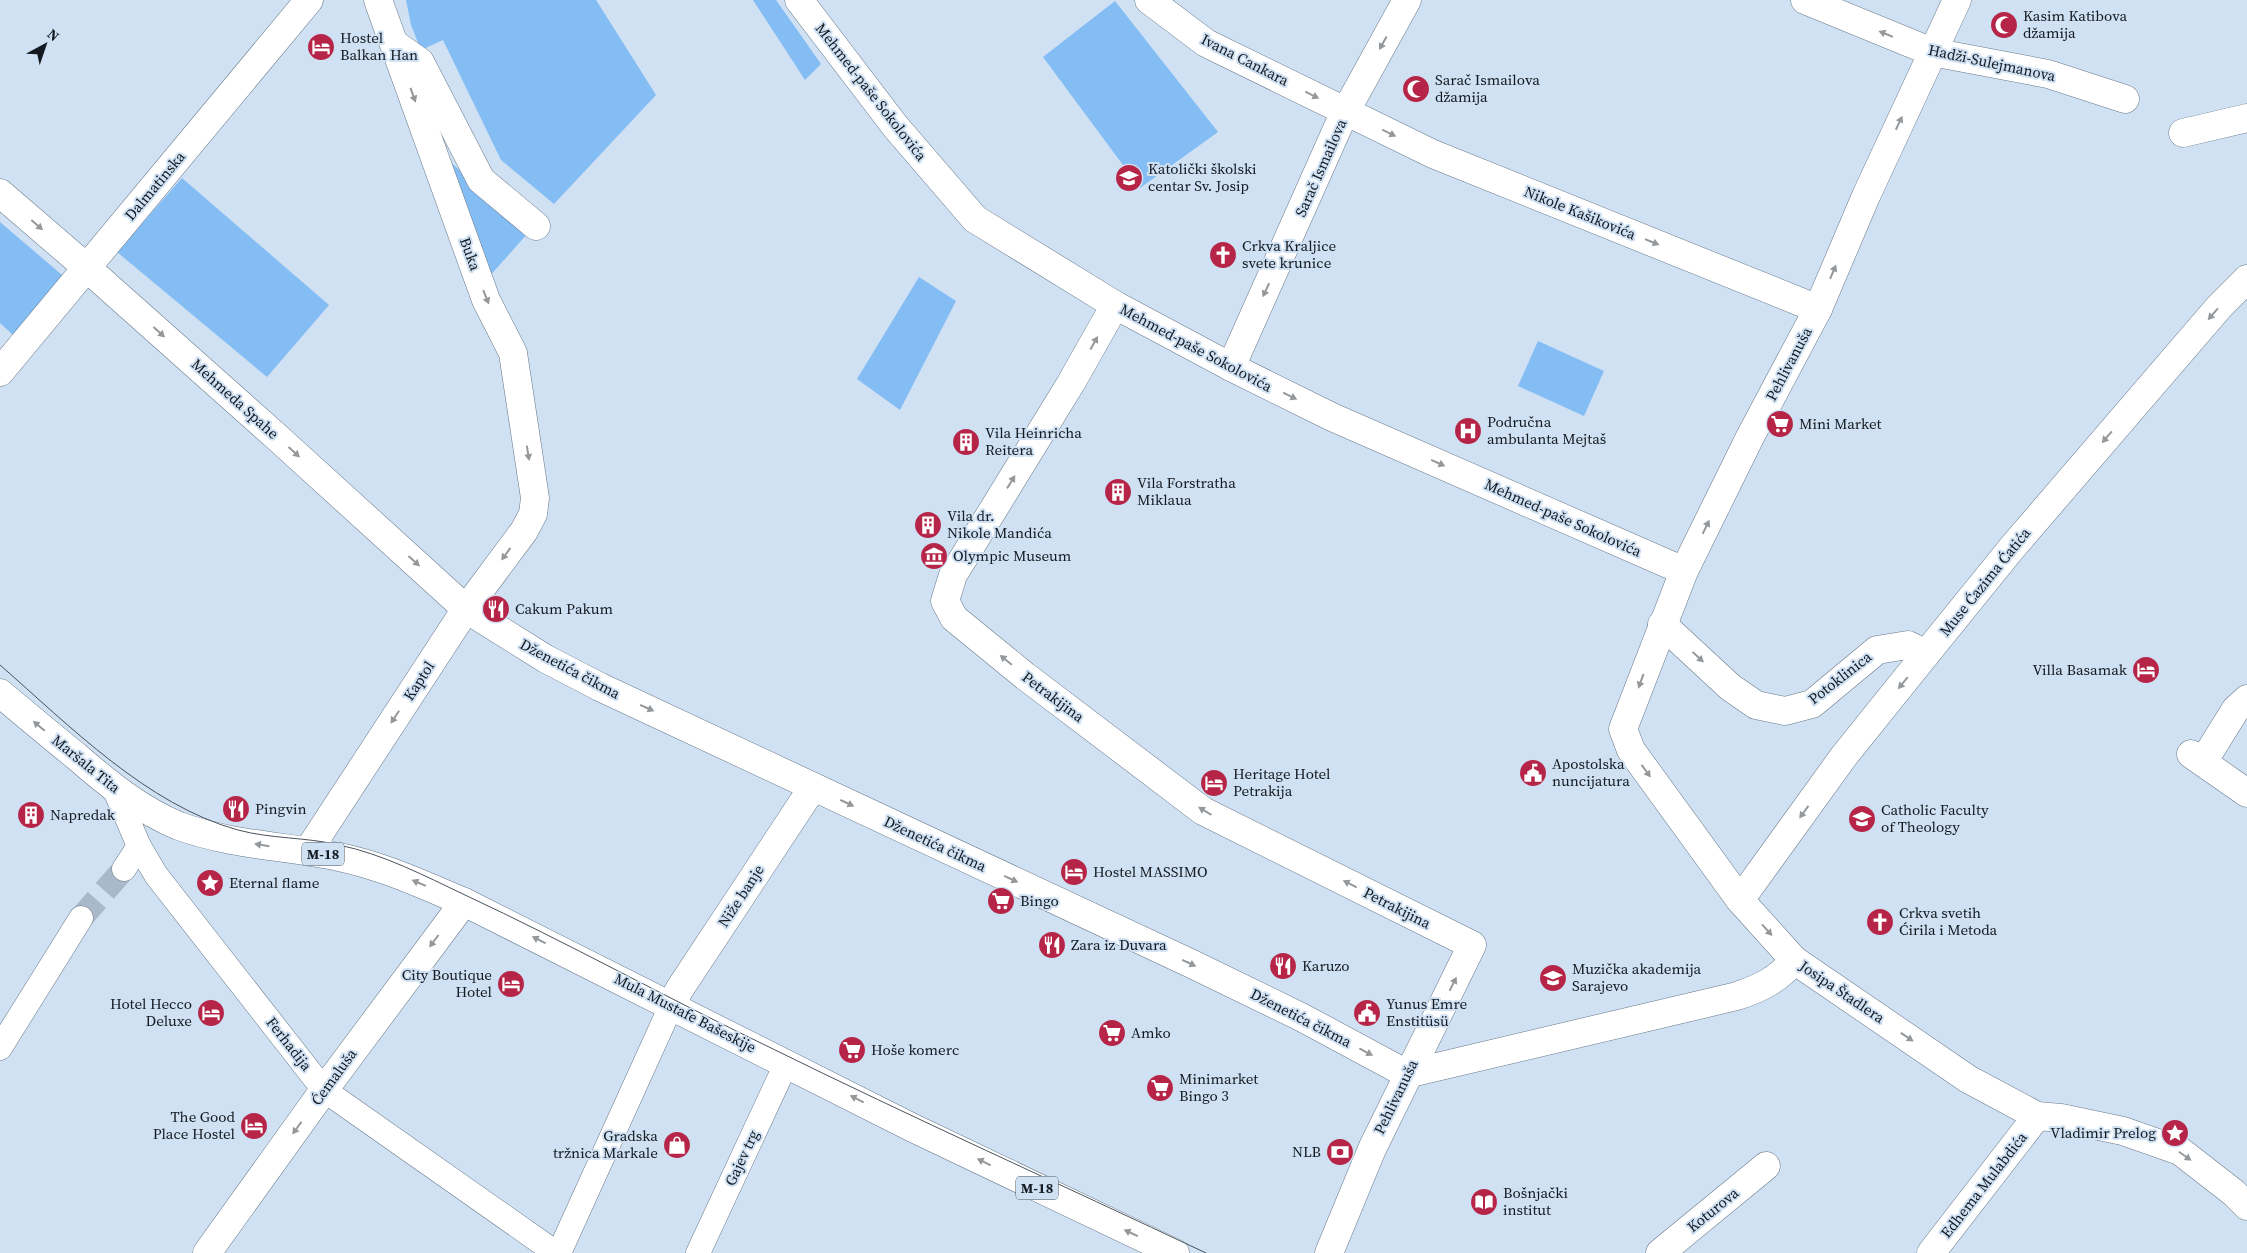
<svg xmlns="http://www.w3.org/2000/svg" width="2247" height="1253" viewBox="0 0 2247 1253" font-family="'Source Serif 4',serif">
  <style>
    .green { fill: #84bcf4 }
    .lines { fill: none; stroke-linecap: round; stroke-linejoin: round }
    .pedestrian-tunnel { stroke: #aab9c9; stroke-width: 24; stroke-dasharray: 24 12; stroke-linecap: butt }
    .pedestrian-casing { stroke: #69798a; stroke-width: 25 }
    .minor-casing { stroke: #69798a; stroke-width: 29 }
    .tertiary-casing { stroke: #69798a; stroke-width: 29 }
    .primary-casing { stroke: #69798a; stroke-width: 29 }
    .pedestrian { stroke: #fff; stroke-width: 24 }
    .minor { stroke: #fff; stroke-width: 28 }
    .tertiary { stroke: #fff; stroke-width: 28 }
    .primary { stroke: #fff; stroke-width: 28 }
    .tram { stroke: #49525c; stroke-width: 1 }
    .oneway { fill: #95989b }
    .labels { text-anchor: middle; stroke-width: 4; stroke-linejoin: round; paint-order: stroke }
    .shield { fill: #cfe1f3; stroke: #4c5660; stroke-width: 1 }
    .shield-label { font-size: 14px; font-weight: bold; fill: #141a21 }
    .poi-label { font-size: 15px; fill: #141a21; stroke: #cfe1f3; text-anchor: start }
    .street-label { font-size: 15px; fill: #141a21; stroke: #cfe1f3 }
  </style>
  <rect width="100%" height="100%" fill="#cfe1f3"/>
  <g class="green">
    <polygon points="406,0 596,0 656,95 554,204 501,160 443,40 421,50 411,25"/>
    <polygon points="753,0 776,0 821,64 805,80"/>
    <polygon points="1115,1 1218,132 1140,188 1043,57"/>
    <polygon points="443,155 528,233 488,278"/>
    <polygon points="182,178 329,305 267,377 117,252"/>
    <polygon points="0,222 62,275 13,335 0,323"/>
    <polygon points="919,277 956,301 900,410 857,379"/>
    <polygon points="1538,341 1604,371 1584,416 1518,386"/>
  </g>
  <g class="lines">
    <polyline class="pedestrian-tunnel" points="81,918 124,869"/>
    <g class="pedestrian-casing">
      <g id="pedestrian">
        <polyline points="114,788 139,846 156,875 324,1090 556,1253"/>
        <polyline points="124,869 139,846"/>
        <polyline points="0,1048 81,918"/>
        <polyline points="559,1253 671,1006"/>
        <polyline points="698,1253 786,1064"/>
      </g>
    </g>
    <g class="minor-casing">
      <g id="minor">
        <polyline points="799,0 895,126 975,219 1115,305"/>
        <polyline points="1149,0 1206,43 1433,154 1818,309"/>
        <polyline points="1805,0 1932,52 2048,74 2125,99"/>
        <polyline points="396,45 420,62 481,180 536,226"/>
        <polyline points="2183,133 2247,118"/>
        <polyline points="0,193 87,268 279,439 466,609 546,659 600,687 1192,964 1301,1017 1407,1074"/>
        <polyline points="1231,367 1342,118 1407,0"/>
        <polyline points="0,372 309,0"/>
        <polyline points="1662,624 1730,687 1756,705 1785,711 1812,704 1877,650 1908,645 1926,654"/>
        <polyline points="2191,754 2247,793"/>
        <polyline points="2203,762 2236,709 2247,699"/>
        <polyline points="308,851 466,609 524,531 533,514 535,498 513,353 486,300 378,0"/>
        <polyline points="1794,960 1968,1079 2037,1116 2061,1118 2123,1131 2180,1151 2234,1193 2247,1206"/>
        <polyline points="671,1006 679,990 813,787"/>
        <polyline points="207,1253 324,1090 464,902"/>
        <polyline points="1660,1253 1766,1166"/>
        <polyline points="1931,1253 2037,1116"/>
      </g>
    </g>
    <g class="tertiary-casing">
      <g id="tertiary">
        <polyline points="1740,900 1844,756 1926,654 2011,549 2219,307 2247,279"/>
        <path d="M1407 1074 1737 996C1761 988 1779 979 1794 960L1740 900 1631 750 1623 729 1684 571 1750 437 1818 309 1866 196 1957 0"/>
        <polyline points="1329,1253 1372,1149 1472,945 1203,811 1025,676 954,618 945,601 953,575 1071,383 1115,305 1231,367 1332,417 1684,571"/>
      </g>
    </g>
    <g class="primary-casing">
      <path id="primary" d="M0 693C25 714 50 735 76 756 107 783 140 810 179 826 231 845 286 846 339 857 383 866 423 885 464 902L913 1128 1175 1253"/>
    </g>
    <use href="#pedestrian" class="pedestrian"/>
    <use href="#minor" class="minor"/>
    <use href="#tertiary" class="tertiary"/>
    <use href="#primary" class="primary"/>
    <path class="tram" d="M0 665C70 726 147 805 238 830 271 839 306 837 339 845 383 854 425 876 465 895 568 943 667 998 769 1047 913 1118 1060 1184 1206 1253"/>
  </g>
  <defs><path id="oneway-solid" d="M-6-.8H1V-3.2L6.5 0L1 3.2V.8H-6Z" transform="scale(1.25)"/></defs>
  <g class="oneway">
    <use href="#oneway-solid" transform="translate(1886 34) rotate(-158)"/>
    <use href="#oneway-solid" transform="translate(1383 43) rotate(119)"/>
    <use href="#oneway-solid" transform="translate(413 95) rotate(70)"/>
    <use href="#oneway-solid" transform="translate(1312 95) rotate(26)"/>
    <use href="#oneway-solid" transform="translate(1899 123) rotate(-65)"/>
    <use href="#oneway-solid" transform="translate(1389 133) rotate(26)"/>
    <use href="#oneway-solid" transform="translate(37 225) rotate(41)"/>
    <use href="#oneway-solid" transform="translate(1652 242) rotate(22)"/>
    <use href="#oneway-solid" transform="translate(1833 272) rotate(-67)"/>
    <use href="#oneway-solid" transform="translate(1266 290) rotate(115)"/>
    <use href="#oneway-solid" transform="translate(486 297) rotate(68)"/>
    <use href="#oneway-solid" transform="translate(2213 314) rotate(131)"/>
    <use href="#oneway-solid" transform="translate(159 332) rotate(42)"/>
    <use href="#oneway-solid" transform="translate(1094 343) rotate(-61)"/>
    <use href="#oneway-solid" transform="translate(1290 396) rotate(26)"/>
    <use href="#oneway-solid" transform="translate(2107 437) rotate(131)"/>
    <use href="#oneway-solid" transform="translate(294 452) rotate(42)"/>
    <use href="#oneway-solid" transform="translate(528 453) rotate(81)"/>
    <use href="#oneway-solid" transform="translate(1438 463) rotate(24)"/>
    <use href="#oneway-solid" transform="translate(1011 482) rotate(-58)"/>
    <use href="#oneway-solid" transform="translate(1706 527) rotate(-64)"/>
    <use href="#oneway-solid" transform="translate(506 554) rotate(126)"/>
    <use href="#oneway-solid" transform="translate(414 561) rotate(42)"/>
    <use href="#oneway-solid" transform="translate(1698 657) rotate(43)"/>
    <use href="#oneway-solid" transform="translate(1006 660) rotate(-141)"/>
    <use href="#oneway-solid" transform="translate(1641 681) rotate(110)"/>
    <use href="#oneway-solid" transform="translate(1903 683) rotate(129)"/>
    <use href="#oneway-solid" transform="translate(647 708) rotate(24)"/>
    <use href="#oneway-solid" transform="translate(395 717) rotate(123)"/>
    <use href="#oneway-solid" transform="translate(39 726) rotate(-140)"/>
    <use href="#oneway-solid" transform="translate(1646 771) rotate(54)"/>
    <use href="#oneway-solid" transform="translate(847 803) rotate(25)"/>
    <use href="#oneway-solid" transform="translate(1205 811) rotate(-149)"/>
    <use href="#oneway-solid" transform="translate(1804 812) rotate(126)"/>
    <use href="#oneway-solid" transform="translate(262 845) rotate(-171)"/>
    <use href="#oneway-solid" transform="translate(1011 879) rotate(25)"/>
    <use href="#oneway-solid" transform="translate(419 883) rotate(-157)"/>
    <use href="#oneway-solid" transform="translate(1350 884) rotate(-153)"/>
    <use href="#oneway-solid" transform="translate(1767 930) rotate(48)"/>
    <use href="#oneway-solid" transform="translate(539 940) rotate(-153)"/>
    <use href="#oneway-solid" transform="translate(434 941) rotate(127)"/>
    <use href="#oneway-solid" transform="translate(1189 963) rotate(25)"/>
    <use href="#oneway-solid" transform="translate(1453 984) rotate(-63)"/>
    <use href="#oneway-solid" transform="translate(1907 1037) rotate(34)"/>
    <use href="#oneway-solid" transform="translate(1366 1052) rotate(28)"/>
    <use href="#oneway-solid" transform="translate(857 1099) rotate(-153)"/>
    <use href="#oneway-solid" transform="translate(297 1128) rotate(126)"/>
    <use href="#oneway-solid" transform="translate(2185 1156) rotate(35)"/>
    <use href="#oneway-solid" transform="translate(984 1162) rotate(-154)"/>
    <use href="#oneway-solid" transform="translate(1131 1233) rotate(-155)"/>
  </g>
  <defs>
    <g id="mosque-disc" transform="scale(1.4375)"><circle r="9.5" fill="#b62447" stroke="#cfe1f3"/><path d="M3.5-4.9A6 6 0 1 0 3.5 4.9A5 5 0 1 1 3.5-4.9Z" fill="#fff"/></g>
    <g id="hotel-disc" transform="scale(1.4375)"><circle r="9.5" fill="#b62447" stroke="#cfe1f3"/><path d="M-6-4.5h1.5V1H6V5H4.5V3h-9V5H-6ZM-4 0a1.8 1.8 0 1 1 3.6 0ZM.5 0V-2.5h3Q6-2.5 6 0Z" fill="#fff"/></g>
    <g id="school-disc" transform="scale(1.4375)"><circle r="9.5" fill="#b62447" stroke="#cfe1f3"/><path d="M0-5L7-2L0 1L-7-2ZM-4 1L0 2.5L4 1V4Q0 6-4 4Z" fill="#fff"/></g>
    <g id="church-disc" transform="scale(1.4375)"><circle r="9.5" fill="#b62447" stroke="#cfe1f3"/><path d="M-1.2-6h2.4v3.5h3.3v2.4h-3.3V6h-2.4V-.1h-3.3v-2.4h3.3Z" fill="#fff"/></g>
    <g id="supermarket-disc" transform="scale(1.4375)"><circle r="9.5" fill="#b62447" stroke="#cfe1f3"/><path d="M-6-5.5h2.5l.6 2H6L4.5 2H-2.5L-4.4-4H-6ZM-1.5 3.2a1.3 1.3 0 1 0 .1 0ZM3 3.2a1.3 1.3 0 1 0 .1 0Z" fill="#fff"/></g>
    <g id="hospital-disc" transform="scale(1.4375)"><circle r="9.5" fill="#b62447" stroke="#cfe1f3"/><path d="M-5-5h3v3.5h4V-5h3V5h-3V1.5h-4V5h-3Z" fill="#fff"/></g>
    <g id="building-disc" transform="scale(1.4375)"><circle r="9.5" fill="#b62447" stroke="#cfe1f3"/><path d="M-4-6H4V6H1V3H-1V6H-4ZM-2.5-4.3h1.7v1.8h-1.7ZM.8-4.3h1.7v1.8H.8ZM-2.5-1h1.7V.8h-1.7ZM.8-1h1.7V.8H.8Z" fill="#fff"/></g>
    <g id="museum-disc" transform="scale(1.4375)"><circle r="9.5" fill="#b62447" stroke="#cfe1f3"/><path d="M0-6L6-3V-2H-6V-3ZM-5-1h2V3h-2ZM-1-1h2V3h-2ZM3-1h2V3H3ZM-6 4H6V6H-6Z" fill="#fff"/></g>
    <g id="restaurant-disc" transform="scale(1.4375)"><circle r="9.5" fill="#b62447" stroke="#cfe1f3"/><path d="M-5-6h1v4h1v-4h1v4h1v-4h1v5L-1.5 .5V6h-2V.5L-5-1ZM5-6V6H3V1.5H1.5Q1.5-4 5-6Z" fill="#fff"/></g>
    <g id="civic-disc" transform="scale(1.4375)"><circle r="9.5" fill="#b62447" stroke="#cfe1f3"/><path d="M-.6-6.5H3V-4.5H.6V-3L4-1V1h2V6H-6V1h2V-1L-.6-3ZM-1.2 2.5V6h2.4V2.5Z" fill="#fff"/></g>
    <g id="university-disc" transform="scale(1.4375)"><circle r="9.5" fill="#b62447" stroke="#cfe1f3"/><path d="M0-5L7-2L0 1L-7-2ZM-4 1L0 2.5L4 1V4Q0 6-4 4Z" fill="#fff"/></g>
    <g id="sight-disc" transform="scale(1.4375)"><circle r="9.5" fill="#b62447" stroke="#cfe1f3"/><path d="M0-6L1.8-2.2L6-1.7L2.9 1.2L3.7 5.4L0 3.3L-3.7 5.4L-2.9 1.2L-6-1.7L-1.8-2.2Z" fill="#fff"/></g>
    <g id="shop-disc" transform="scale(1.4375)"><circle r="9.5" fill="#b62447" stroke="#cfe1f3"/><path d="M-5-2.5h2.3a2.7 3.5 0 0 1 5.4 0H5L5.5 6h-11ZM-1.5-2.5h3a1.5 2.3 0 0 0-3 0Z" fill="#fff"/></g>
    <g id="bank-disc" transform="scale(1.4375)"><circle r="9.5" fill="#b62447" stroke="#cfe1f3"/><path d="M-6-4H6V4H-6ZM0-2.3a2.3 2.3 0 1 0 0 4.6a2.3 2.3 0 1 0 0-4.6Z" fill="#fff"/></g>
    <g id="library-disc" transform="scale(1.4375)"><circle r="9.5" fill="#b62447" stroke="#cfe1f3"/><path d="M-6-4Q-3-5.5-.7-3.5V5Q-3 3-6 4ZM6-4Q3-5.5 .7-3.5V5Q3 3 6 4Z" fill="#fff"/></g>
  </defs>
  <g fill-rule="evenodd">
    <use href="#mosque-disc" x="2004" y="25"/>
    <use href="#hotel-disc" x="321" y="47"/>
    <use href="#mosque-disc" x="1416" y="89"/>
    <use href="#school-disc" x="1129" y="178"/>
    <use href="#church-disc" x="1223" y="255"/>
    <use href="#supermarket-disc" x="1780" y="424"/>
    <use href="#hospital-disc" x="1468" y="431"/>
    <use href="#building-disc" x="966" y="442"/>
    <use href="#building-disc" x="1118" y="492"/>
    <use href="#building-disc" x="928" y="525"/>
    <use href="#museum-disc" x="934" y="556"/>
    <use href="#restaurant-disc" x="496" y="609"/>
    <use href="#hotel-disc" x="2146" y="670"/>
    <use href="#civic-disc" x="1533" y="773"/>
    <use href="#hotel-disc" x="1214" y="783"/>
    <use href="#restaurant-disc" x="236" y="809"/>
    <use href="#building-disc" x="31" y="815"/>
    <use href="#university-disc" x="1862" y="819"/>
    <use href="#hotel-disc" x="1074" y="872"/>
    <use href="#sight-disc" x="210" y="883"/>
    <use href="#supermarket-disc" x="1001" y="901"/>
    <use href="#church-disc" x="1880" y="922"/>
    <use href="#restaurant-disc" x="1052" y="945"/>
    <use href="#restaurant-disc" x="1283" y="966"/>
    <use href="#university-disc" x="1553" y="978"/>
    <use href="#hotel-disc" x="511" y="984"/>
    <use href="#hotel-disc" x="211" y="1013"/>
    <use href="#civic-disc" x="1367" y="1013"/>
    <use href="#supermarket-disc" x="1112" y="1033"/>
    <use href="#supermarket-disc" x="852" y="1050"/>
    <use href="#supermarket-disc" x="1160" y="1088"/>
    <use href="#hotel-disc" x="254" y="1126"/>
    <use href="#sight-disc" x="2175" y="1133"/>
    <use href="#shop-disc" x="677" y="1145"/>
    <use href="#bank-disc" x="1340" y="1152"/>
    <use href="#library-disc" x="1484" y="1202"/>
  </g>
  <g class="labels">
    <g class="shield">
      <rect x="302" y="842.5" width="42" height="23" rx="4"/>
      <rect x="1016" y="1176.5" width="42" height="23" rx="4"/>
    </g>
    <g class="shield-label">
      <text x="323" y="859">M-18</text>
      <text x="1037" y="1193">M-18</text>
    </g>
    <g class="poi-label">
      <text x="2023" y="21">Kasim Katibova<tspan x="2023" dy="17">džamija</tspan></text>
      <text x="340" y="43">Hostel<tspan x="340" dy="17">Balkan Han</tspan></text>
      <text x="1435" y="85">Sarač Ismailova<tspan x="1435" dy="17">džamija</tspan></text>
      <text x="1148" y="174">Katolički školski<tspan x="1148" dy="17">centar Sv. Josip</tspan></text>
      <text x="1242" y="251">Crkva Kraljice<tspan x="1242" dy="17">svete krunice</tspan></text>
      <text x="1487" y="427">Područna<tspan x="1487" dy="17">ambulanta Mejtaš</tspan></text>
      <text x="1799" y="429">Mini Market</text>
      <text x="985" y="438">Vila Heinricha<tspan x="985" dy="17">Reitera</tspan></text>
      <text x="1137" y="488">Vila Forstratha<tspan x="1137" dy="17">Miklaua</tspan></text>
      <text x="947" y="521">Vila dr.<tspan x="947" dy="17">Nikole Mandića</tspan></text>
      <text x="953" y="561">Olympic Museum</text>
      <text x="515" y="614">Cakum Pakum</text>
      <text x="2127" y="675" text-anchor="end">Villa Basamak</text>
      <text x="1552" y="769">Apostolska<tspan x="1552" dy="17">nuncijatura</tspan></text>
      <text x="1233" y="779">Heritage Hotel<tspan x="1233" dy="17">Petrakija</tspan></text>
      <text x="255" y="814">Pingvin</text>
      <text x="1881" y="815">Catholic Faculty<tspan x="1881" dy="17">of Theology</tspan></text>
      <text x="50" y="820">Napredak</text>
      <text x="1093" y="877">Hostel MASSIMO</text>
      <text x="229" y="888">Eternal flame</text>
      <text x="1020" y="906">Bingo</text>
      <text x="1899" y="918">Crkva svetih<tspan x="1899" dy="17">Ćirila i Metoda</tspan></text>
      <text x="1071" y="950">Zara iz Duvara</text>
      <text x="1302" y="971">Karuzo</text>
      <text x="1572" y="974">Muzička akademija<tspan x="1572" dy="17">Sarajevo</tspan></text>
      <text x="492" y="980" text-anchor="end">City Boutique<tspan x="492" dy="17">Hotel</tspan></text>
      <text x="192" y="1009" text-anchor="end">Hotel Hecco<tspan x="192" dy="17">Deluxe</tspan></text>
      <text x="1386" y="1009">Yunus Emre<tspan x="1386" dy="17">Enstitüsü</tspan></text>
      <text x="1131" y="1038">Amko</text>
      <text x="871" y="1055">Hoše komerc</text>
      <text x="1179" y="1084">Minimarket<tspan x="1179" dy="17">Bingo 3</tspan></text>
      <text x="235" y="1122" text-anchor="end">The Good<tspan x="235" dy="17">Place Hostel</tspan></text>
      <text x="2156" y="1138" text-anchor="end">Vladimir Prelog</text>
      <text x="658" y="1141" text-anchor="end">Gradska<tspan x="658" dy="17">tržnica Markale</tspan></text>
      <text x="1321" y="1157" text-anchor="end">NLB</text>
      <text x="1503" y="1198">Bošnjački<tspan x="1503" dy="17">institut</tspan></text>
    </g>
    <g class="street-label">
      <text transform="translate(1245 60) rotate(27)" y="5">Ivana Cankara</text>
      <text transform="translate(1992 63) rotate(12)" y="5">Hadži-Sulejmanova</text>
      <text transform="translate(871 92) rotate(52)" y="5">Mehmed-paše Sokolovića</text>
      <text transform="translate(1321 168) rotate(-66)" y="5">Sarač Ismailova</text>
      <text transform="translate(155 186) rotate(-50)" y="5">Dalmatinska</text>
      <text transform="translate(1580 213) rotate(22)" y="5">Nikole Kašikovića</text>
      <text transform="translate(470 254) rotate(70)" y="5">Buka</text>
      <text transform="translate(1196 348) rotate(28)" y="5">Mehmed-paše Sokolovića</text>
      <text transform="translate(1789 364) rotate(-62)" y="5">Pehlivanuša</text>
      <text transform="translate(235 399) rotate(42)" y="5">Mehmeda Spahe</text>
      <text transform="translate(1563 518) rotate(24)" y="5">Mehmed-paše Sokolovića</text>
      <text transform="translate(1985 582) rotate(-51)" y="5">Muse Ćazima Ćatića</text>
      <text transform="translate(570 669) rotate(28)" y="5">Dženetića čikma</text>
      <text transform="translate(1840 678) rotate(-38)" y="5">Potoklinica</text>
      <text transform="translate(419 681) rotate(-57)" y="5">Kaptol</text>
      <text transform="translate(1053 697) rotate(37)" y="5">Petrakijina</text>
      <text transform="translate(86 764) rotate(39)" y="5">Maršala Tita</text>
      <text transform="translate(935 844) rotate(25)" y="5">Dženetića čikma</text>
      <text transform="translate(741 896) rotate(-57)" y="5">Niže banje</text>
      <text transform="translate(1397 908) rotate(27)" y="5">Petrakijina</text>
      <text transform="translate(1842 992) rotate(34)" y="5">Josipa Štadlera</text>
      <text transform="translate(685 1013) rotate(27)" y="5">Mula Mustafe Bašeskije</text>
      <text transform="translate(1301 1018) rotate(27)" y="5">Dženetića čikma</text>
      <text transform="translate(289 1044) rotate(52)" y="5">Ferhadija</text>
      <text transform="translate(334 1077) rotate(-54)" y="5">Ćemaluša</text>
      <text transform="translate(1396 1097) rotate(-64)" y="5">Pehlivanuša</text>
      <text transform="translate(742 1158) rotate(-65)" y="5">Gajev trg</text>
      <text transform="translate(1984 1185) rotate(-52)" y="5">Edhema Mulabdića</text>
      <text transform="translate(1713 1210) rotate(-39)" y="5">Koturova</text>
    </g>
  </g>
  <g transform="translate(45 45) rotate(40)" stroke="#cfe1f3" stroke-width="4" paint-order="stroke">
  <path d="M0-4L9 19L0 12L-9 19Z" fill="#141a21"/>
  <text y="-8" font-size="14" font-weight="bold" text-anchor="middle" fill="#141a21">N</text>
  </g>
</svg>
